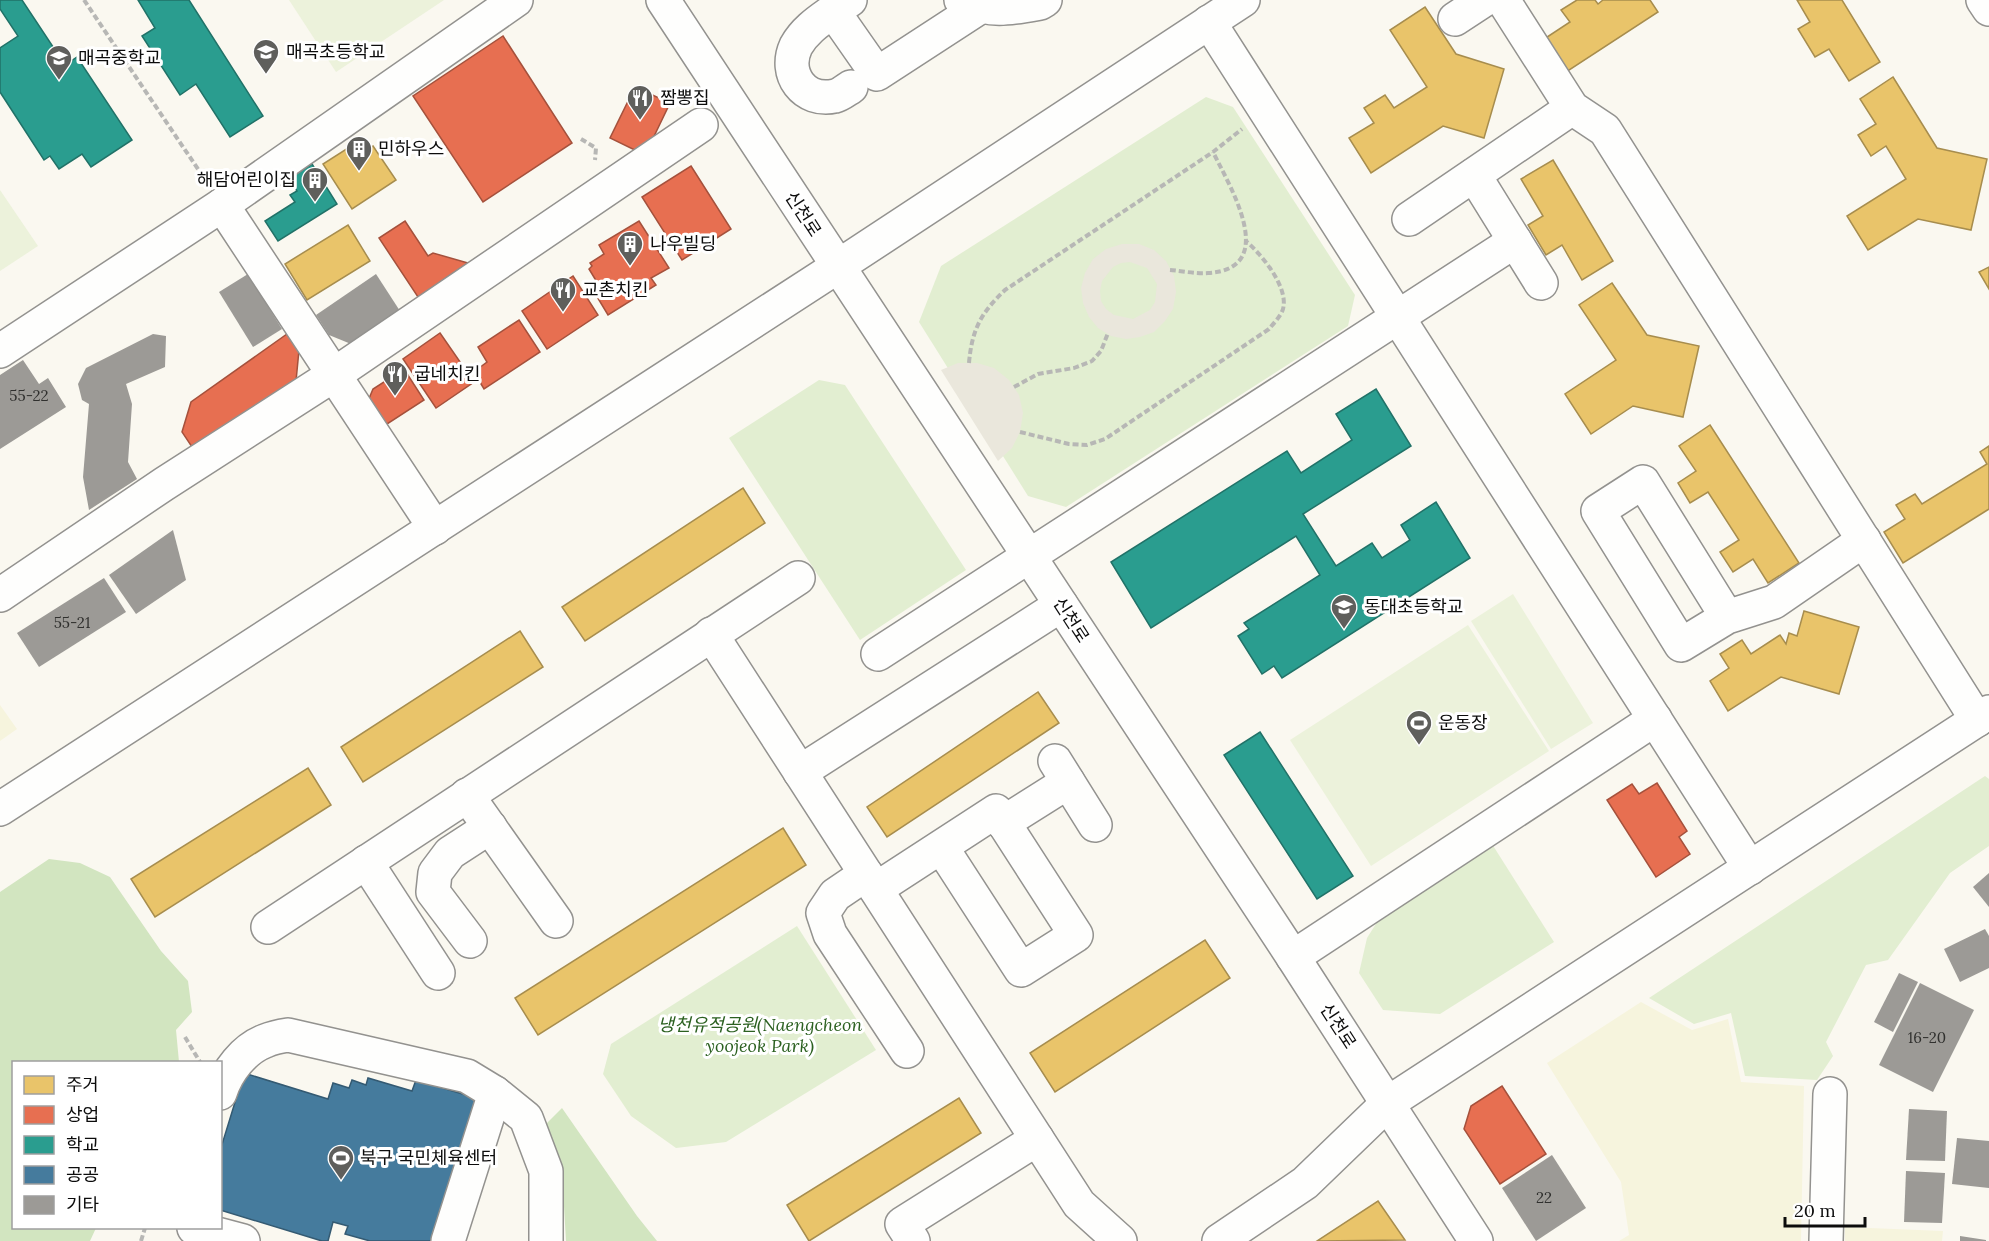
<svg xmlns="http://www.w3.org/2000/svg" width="1989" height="1241" viewBox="0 0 1989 1241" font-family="Lora,'Noto Sans KR',serif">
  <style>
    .farmland { fill: #f6f4dd }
    .green { fill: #e2eed1 }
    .forest { fill: #d2e5c0 }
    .pitch { fill: #ecf2db }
    .plaza { fill: #eae7dc; fill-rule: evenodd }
    .homes { fill: #e9c46a; stroke: #a78d4e; stroke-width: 1.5 }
    .shops { fill: #e76f51; stroke: #a5513c; stroke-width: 1.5 }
    .schools { fill: #2a9d8f; stroke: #217268; stroke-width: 1.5 }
    .public { fill: #457b9d; stroke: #345a72; stroke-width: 1.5 }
    .building { fill: #9c9a96 }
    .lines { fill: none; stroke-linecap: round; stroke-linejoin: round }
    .minor-casing { stroke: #93928f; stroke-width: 36 }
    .path { stroke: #b7b7b5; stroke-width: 4; stroke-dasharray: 6 3; stroke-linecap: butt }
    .minor { stroke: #fefefd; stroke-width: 33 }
    .labels { text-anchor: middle; stroke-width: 6; stroke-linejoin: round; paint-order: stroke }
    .number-label { font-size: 15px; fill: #30302e }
    .poi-label { font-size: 18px; fill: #0c0c0c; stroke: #fff; text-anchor: start }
    .street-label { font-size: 18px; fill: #0c0c0c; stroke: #fff }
    .park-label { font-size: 18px; font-style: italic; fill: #2b6020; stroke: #fff }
  </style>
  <rect width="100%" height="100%" fill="#faf8f0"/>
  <g class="farmland">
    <polygon points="0,705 17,729 0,741"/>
    <polygon points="1641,1002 1692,1030 1728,1019 1741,1082 1804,1086 1801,1241 1619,1241 1629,1235 1621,1182 1547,1063"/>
    <polygon points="1845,1227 1943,1231 1942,1241 1845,1241"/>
  </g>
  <g class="green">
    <polygon points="1206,97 1233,107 1355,295 1348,326 1066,507 1028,496 919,322 941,266"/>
    <polygon points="819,380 845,385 966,570 860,640 729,438"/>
    <polygon points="1985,776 1989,779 1989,846 1950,873 1888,960 1866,965 1826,1042 1833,1056 1817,1080 1745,1076 1731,1013 1694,1024 1649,998"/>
    <polygon points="1492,844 1554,942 1440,1014 1383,1010 1359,973 1367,938 1379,919"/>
    <polygon points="797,926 876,1050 726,1142 676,1148 631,1116 603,1074 611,1044"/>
  </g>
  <g class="forest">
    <polygon points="49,859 80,863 110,877 161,951 188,981 192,1012 176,1030 179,1062 14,1062 14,1228 96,1228 90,1241 0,1241 0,892"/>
    <polygon points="562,1108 637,1216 657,1241 566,1241 562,1172 544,1126"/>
  </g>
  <g class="pitch">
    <polygon points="289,0 444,0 336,72"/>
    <polygon points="0,190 38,246 0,271"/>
    <polygon points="1513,594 1593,723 1551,749 1471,621"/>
    <polygon points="1468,625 1549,751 1371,866 1290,740"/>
  </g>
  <g class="plaza">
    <path d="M1122 244H1139L1154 250 1166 261 1174 276 1176 292 1173 309 1165 321 1154 332 1140 337 1126 339 1111 336 1098 328 1089 317 1083 303 1081 288 1085 273 1093 259 1106 249ZM1130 262 1147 268 1157 284 1155 302 1150 310 1133 319 1114 315 1106 309 1101 301 1100 291 1102 281 1113 267 1121 263Z"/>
    <polygon points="958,363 977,363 994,368 1009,380 1019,395 1023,413 1020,432 1012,448 998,461 941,370"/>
  </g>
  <g class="homes">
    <polygon points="1577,0 1595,0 1598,4 1603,0 1650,0 1658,12 1560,76 1538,43 1570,22 1561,10"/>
    <polygon points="1797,0 1842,0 1880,62 1849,81 1829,49 1815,57 1798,29 1810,22"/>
    <polygon points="1425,7 1456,54 1504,69 1484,138 1443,126 1371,173 1349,138 1374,123 1364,108 1385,95 1394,108 1427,87 1390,30"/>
    <polygon points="1893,77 1937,148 1987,159 1971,230 1918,219 1868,250 1847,216 1906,179 1886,146 1871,156 1858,135 1876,124 1860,99"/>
    <polygon points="373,146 396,180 352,209 323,164 348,148 355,159"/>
    <polygon points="1553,160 1613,261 1582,280 1562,245 1546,255 1528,225 1543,216 1521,179"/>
    <polygon points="348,225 370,261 307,300 285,264"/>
    <polygon points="1989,267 1989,289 1979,272"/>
    <polygon points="1612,283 1647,335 1699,346 1683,417 1633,406 1591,434 1565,394 1616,360 1579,305"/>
    <polygon points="1710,425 1799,563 1768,583 1753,559 1733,572 1720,552 1739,540 1708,492 1690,503 1678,483 1696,471 1679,446"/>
    <polygon points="1989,446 1989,509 1903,563 1884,532 1905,519 1896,505 1915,494 1922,504 1987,464 1980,452"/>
    <polygon points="743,488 765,523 585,641 562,607"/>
    <polygon points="1804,611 1859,627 1839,694 1781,677 1728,711 1710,681 1729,668 1720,654 1742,640 1751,654 1780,635 1786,644 1789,633 1797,636"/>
    <polygon points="520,631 543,667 363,782 341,747"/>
    <polygon points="1038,692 1059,723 887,837 867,807"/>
    <polygon points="308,768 331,805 155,917 131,879"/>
    <polygon points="783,828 806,865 538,1035 515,998"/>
    <polygon points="1205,940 1230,978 1055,1092 1030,1053"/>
    <polygon points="959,1098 981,1133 809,1241 787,1205"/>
    <polygon points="1378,1201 1405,1240 1317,1241"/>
  </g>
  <g class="shops">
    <polygon points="503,36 572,143 483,202 413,96"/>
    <polygon points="635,87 670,103 645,155 610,138"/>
    <polygon points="691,166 731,229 682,260 642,197"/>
    <polygon points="405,221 428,256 433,253 468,263 418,297 379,238"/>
    <polygon points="639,221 669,268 651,278 656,285 608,315 596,295 603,292 589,269 592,266 590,263 604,254 599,245"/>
    <polygon points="573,276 598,315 547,349 522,311"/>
    <polygon points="519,320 540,352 484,389 481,384 479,368 487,362 478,347"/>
    <polygon points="440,333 474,382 436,408 403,359"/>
    <polygon points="287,334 299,350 296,381 194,450 182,432 191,402"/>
    <polygon points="404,369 424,400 384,426 368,401 373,389"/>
    <polygon points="1657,783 1687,831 1679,837 1690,854 1656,877 1607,800 1632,784 1639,794"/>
    <polygon points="1502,1086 1546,1154 1500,1184 1464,1129 1471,1106"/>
  </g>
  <g class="schools">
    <polygon points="0,0 22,0 65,65 77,57 132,140 91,167 82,154 59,169 50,156 44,160 0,92 0,48 18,36 0,9"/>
    <polygon points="138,0 189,0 263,116 230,137 196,84 180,95 142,36 155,28"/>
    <polygon points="312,164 337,204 278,241 265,221 295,202 290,195 297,191 289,178"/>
    <polygon points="1376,389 1411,446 1303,514 1336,566 1372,543 1382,558 1410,540 1401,525 1436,502 1470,558 1282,678 1274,666 1262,674 1238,636 1249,629 1244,623 1320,575 1296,536 1151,628 1111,562 1287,451 1301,473 1352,440 1336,414"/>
    <polygon points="1260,732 1353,876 1317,899 1224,755"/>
  </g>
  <polygon class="public" points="244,1073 328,1099 333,1083 349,1088 352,1080 366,1085 368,1078 412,1091 416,1080 486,1101 443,1241 370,1241 345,1234 348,1226 333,1222 328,1241 322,1241 220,1210 220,1151"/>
  <g class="building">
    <polygon points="248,274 282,329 253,347 219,292"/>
    <polygon points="376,274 400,311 351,344 329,335 316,315"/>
    <polygon points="153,334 166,336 165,367 126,384 132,404 128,462 137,479 89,510 83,477 89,404 82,400 78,384 86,368"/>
    <polygon points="23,360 39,384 48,378 66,407 0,449 0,375"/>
    <polygon points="173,530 186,580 136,614 109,575"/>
    <polygon points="104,578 126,612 39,667 17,633"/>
    <polygon points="1989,873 1989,907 1973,887"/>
    <polygon points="1985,929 1989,936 1989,968 1960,982 1944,949"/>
    <polygon points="1899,973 1918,982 1893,1032 1874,1022"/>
    <polygon points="1920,983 1974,1010 1933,1092 1879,1065"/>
    <polygon points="1909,1109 1947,1111 1945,1161 1906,1160"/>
    <polygon points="1957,1138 1989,1141 1989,1188 1952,1184"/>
    <polygon points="1552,1155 1586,1208 1536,1241 1502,1188"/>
    <polygon points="1906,1171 1945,1173 1942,1223 1904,1222"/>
    <polygon points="1960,1236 1986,1240 1986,1241 1960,1241"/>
  </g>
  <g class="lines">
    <g class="minor-casing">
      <g id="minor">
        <polyline points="663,0 1293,957 1476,1241"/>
        <polyline points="850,0 833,11 877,74 980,7"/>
        <path d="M961 0C993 12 1007 9 1040 3L1045 0"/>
        <polyline points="1503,0 1572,108 1605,130 1977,720"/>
        <polyline points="1983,0 1989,9"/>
        <path d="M833 11C819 21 805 30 796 46 783 74 804 103 835 96 840 95 846 90 851 87"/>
        <polyline points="1455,19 1484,0"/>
        <polyline points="1209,22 1750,868"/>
        <polyline points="1474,175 1541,283"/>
        <polyline points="222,205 435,528"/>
        <polyline points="1409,219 1572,108"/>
        <polyline points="0,351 222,205 516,0"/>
        <polyline points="0,595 164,484 335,374 701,125"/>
        <polyline points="1727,617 1643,482 1598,511 1681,645 1727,617 1774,602 1864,540"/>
        <polyline points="711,634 1079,1204 1120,1241"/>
        <polyline points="878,654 1515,241"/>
        <polyline points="1055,761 1095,825"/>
        <polyline points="800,772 1061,605"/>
        <polyline points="467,795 556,921"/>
        <polyline points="0,809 837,267 1243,0"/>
        <polyline points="1003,823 1068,782"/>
        <polyline points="366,862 438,973"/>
        <polyline points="866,874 835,895 823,913 830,934 907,1051"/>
        <polyline points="876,889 996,811 1076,935 1021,970 942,848"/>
        <polyline points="268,927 798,578"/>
        <polyline points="470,941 433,892 435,873 450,853 490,827"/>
        <polyline points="1293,957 1655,719"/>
        <path d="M220 1093C227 1071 244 1049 265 1041 272 1038 281 1036 288 1035L467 1076 495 1093 526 1118 546 1171V1241"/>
        <polyline points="194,1228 243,1241"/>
        <polyline points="448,1241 495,1093"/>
        <polyline points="913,1241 902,1224 1037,1139"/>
        <polyline points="1219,1241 1305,1183 1388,1103 1989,712"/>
        <polyline points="1826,1241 1830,1094"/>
      </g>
    </g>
    <g class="path">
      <polyline points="84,0 206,181"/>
      <polyline points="581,139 596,148 595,160"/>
      <path d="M1170 270C1182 271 1196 274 1208 273 1281 269 1229 185 1213 152"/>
      <path d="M969 363C972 329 981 313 1005 290L1213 152 1242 129"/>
      <polyline points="1014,387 1038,374 1074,368 1092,361 1101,351 1108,333"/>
      <path d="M1020 432 1069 444 1087 445 1105 439 1269 329C1273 324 1281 316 1283 309 1289 287 1261 254 1246 241"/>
      <polyline points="185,1037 200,1062"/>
      <polyline points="141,1241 145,1228"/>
    </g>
    <use href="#minor" class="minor"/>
  </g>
  <defs>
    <g id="school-pin" transform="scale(1.35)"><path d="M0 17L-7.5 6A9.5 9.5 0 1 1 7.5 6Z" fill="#5f5f5c" stroke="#fff"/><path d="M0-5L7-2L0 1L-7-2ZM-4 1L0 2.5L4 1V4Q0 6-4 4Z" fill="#fff"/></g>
    <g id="restaurant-pin" transform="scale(1.35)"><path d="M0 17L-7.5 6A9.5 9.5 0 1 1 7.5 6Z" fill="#5f5f5c" stroke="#fff"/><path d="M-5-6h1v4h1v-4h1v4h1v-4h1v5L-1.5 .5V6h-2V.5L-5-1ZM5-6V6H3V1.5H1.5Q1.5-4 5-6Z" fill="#fff"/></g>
    <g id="building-pin" transform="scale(1.35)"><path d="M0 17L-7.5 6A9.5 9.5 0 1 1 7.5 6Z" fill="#5f5f5c" stroke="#fff"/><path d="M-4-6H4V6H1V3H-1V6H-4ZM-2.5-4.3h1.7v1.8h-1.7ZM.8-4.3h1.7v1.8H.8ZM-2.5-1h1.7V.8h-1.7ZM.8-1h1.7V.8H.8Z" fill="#fff"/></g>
    <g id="stadium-pin" transform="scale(1.35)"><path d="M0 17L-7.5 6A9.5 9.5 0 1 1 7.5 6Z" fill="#5f5f5c" stroke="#fff"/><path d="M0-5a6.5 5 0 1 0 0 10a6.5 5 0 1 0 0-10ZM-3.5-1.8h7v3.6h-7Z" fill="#fff"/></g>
  </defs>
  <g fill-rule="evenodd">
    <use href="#school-pin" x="266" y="52"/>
    <use href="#school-pin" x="59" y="58"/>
    <use href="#restaurant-pin" x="640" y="98"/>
    <use href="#building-pin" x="359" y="149"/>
    <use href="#building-pin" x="315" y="180"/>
    <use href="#building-pin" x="630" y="244"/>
    <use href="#restaurant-pin" x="563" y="290"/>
    <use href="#restaurant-pin" x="395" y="374"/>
    <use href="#school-pin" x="1344" y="607"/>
    <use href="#stadium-pin" x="1419" y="723"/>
    <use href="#stadium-pin" x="341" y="1158"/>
  </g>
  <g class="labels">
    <g class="number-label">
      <text x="29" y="401">55-22</text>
      <text x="72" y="628">55-21</text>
      <text x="1927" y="1043">16-20</text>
      <text x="1544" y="1203">22</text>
    </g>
    <g class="poi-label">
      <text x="286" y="58">매곡초등학교</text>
      <text x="78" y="64">매곡중학교</text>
      <text x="660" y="104">짬뽕집</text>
      <text x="378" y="155">민하우스</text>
      <text x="296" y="186" text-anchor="end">해담어린이집</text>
      <text x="650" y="250">나우빌딩</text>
      <text x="582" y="296">교촌치킨</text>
      <text x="414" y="380">굽네치킨</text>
      <text x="1364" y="613">동대초등학교</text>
      <text x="1438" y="729">운동장</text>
      <text x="360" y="1164">북구 국민체육센터</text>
    </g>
    <g class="street-label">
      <text transform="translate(803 214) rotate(57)" y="6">신천로</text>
      <text transform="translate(1071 620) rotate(57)" y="6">신천로</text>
      <text transform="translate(1338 1026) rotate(57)" y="6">신천로</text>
    </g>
    <g class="park-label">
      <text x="760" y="1031">냉천유적공원(Naengcheon<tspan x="760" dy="21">yoojeok Park)</tspan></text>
    </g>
  </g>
  <rect x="12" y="1061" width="210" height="168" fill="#ffffff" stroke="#9e9e9e" stroke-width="1.5"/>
  <rect x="24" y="1076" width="30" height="18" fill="#e9c46a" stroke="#9e9e9e" stroke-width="1.5"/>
  <text x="66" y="1091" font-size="18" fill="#0c0c0c">주거</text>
  <rect x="24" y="1106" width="30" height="18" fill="#e76f51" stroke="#9e9e9e" stroke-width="1.5"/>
  <text x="66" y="1121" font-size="18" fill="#0c0c0c">상업</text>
  <rect x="24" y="1136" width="30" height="18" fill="#2a9d8f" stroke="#9e9e9e" stroke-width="1.5"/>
  <text x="66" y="1151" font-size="18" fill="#0c0c0c">학교</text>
  <rect x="24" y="1166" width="30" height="18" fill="#457b9d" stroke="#9e9e9e" stroke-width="1.5"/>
  <text x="66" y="1181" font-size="18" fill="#0c0c0c">공공</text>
  <rect x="24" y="1196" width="30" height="18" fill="#9c9a96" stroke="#9e9e9e" stroke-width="1.5"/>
  <text x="66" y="1211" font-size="18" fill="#0c0c0c">기타</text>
  <path d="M1785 1217v9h80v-9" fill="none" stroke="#0c0c0c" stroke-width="3"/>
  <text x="1794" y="1217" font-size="18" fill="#0c0c0c" stroke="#ffffff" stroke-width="4.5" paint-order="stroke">20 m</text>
</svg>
